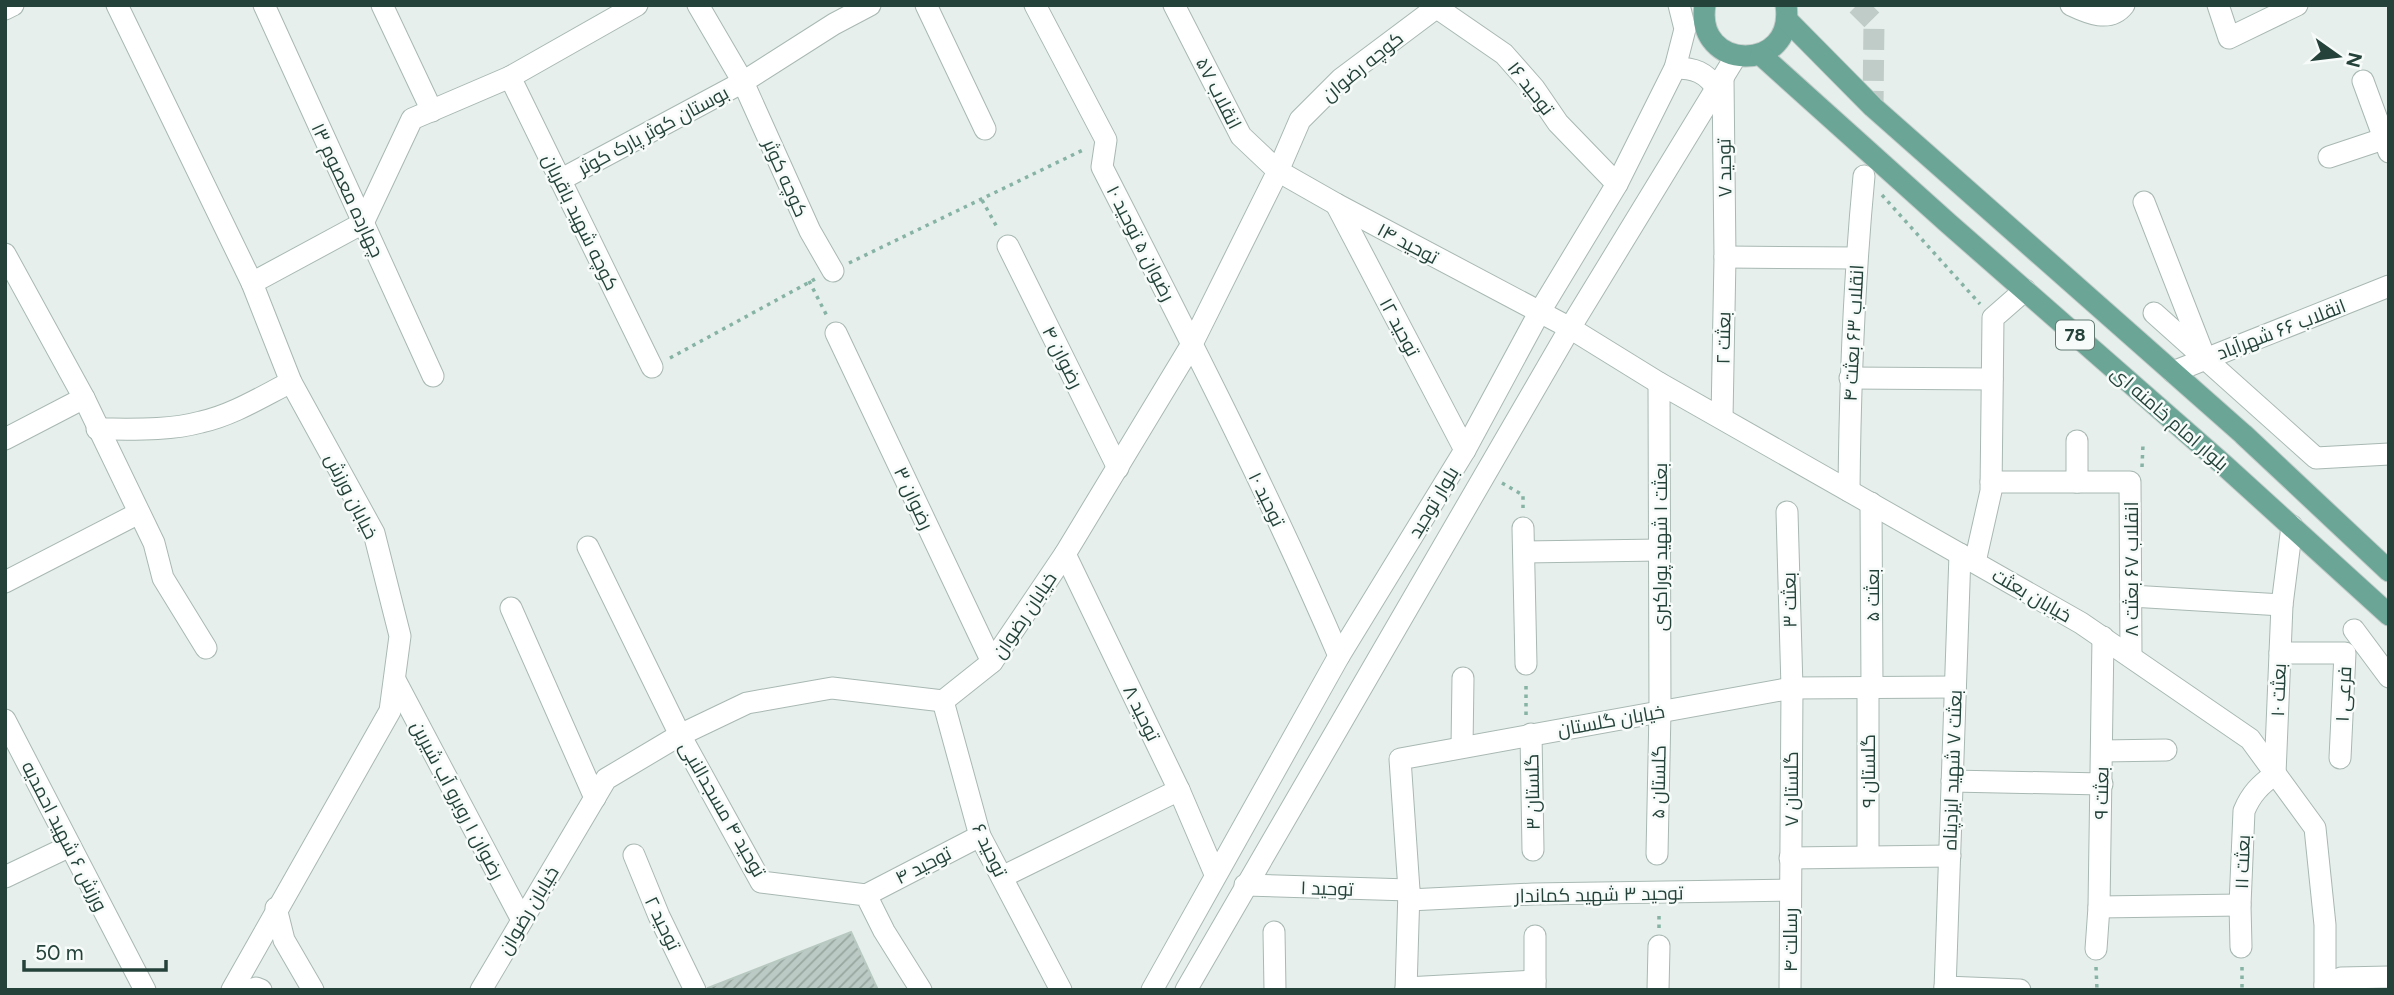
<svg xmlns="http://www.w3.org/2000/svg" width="2394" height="995" viewBox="0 0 2394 995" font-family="Figtree,Cairo,sans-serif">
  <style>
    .building { fill: url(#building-hatch); stroke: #b8c9c2; stroke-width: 2 }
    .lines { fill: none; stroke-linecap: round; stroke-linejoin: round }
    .minor-tunnel { stroke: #bfccc8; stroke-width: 21; stroke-dasharray: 21 10; stroke-linecap: butt }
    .minor-casing { stroke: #a8b8b2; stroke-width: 23 }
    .major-casing { stroke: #c2cac8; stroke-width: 23 }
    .path { stroke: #86b3a5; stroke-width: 3.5; stroke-dasharray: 3.5 5; stroke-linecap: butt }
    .minor { stroke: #fff; stroke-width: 21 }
    .major { stroke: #6aa596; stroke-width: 21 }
    .labels { text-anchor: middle; stroke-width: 5; stroke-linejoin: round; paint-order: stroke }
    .shield { fill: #f7fbf9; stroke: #637a73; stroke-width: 2 }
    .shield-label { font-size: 18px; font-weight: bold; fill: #24423a }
    .street-label { font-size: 19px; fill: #24423a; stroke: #f7fbf9 }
  </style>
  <defs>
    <pattern id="building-hatch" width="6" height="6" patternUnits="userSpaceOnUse" patternTransform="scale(1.75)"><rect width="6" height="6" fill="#bbcac4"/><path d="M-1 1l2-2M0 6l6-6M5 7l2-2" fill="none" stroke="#98a6a0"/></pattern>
  </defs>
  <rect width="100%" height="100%" fill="#e6efeb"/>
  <polygon class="building" points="851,932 878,990 708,990 708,988"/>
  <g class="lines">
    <polyline class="minor-tunnel" points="1857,5 1874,22 1873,107"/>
    <g class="minor-casing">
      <g id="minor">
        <polyline points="117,5 252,283 291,382 374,533 400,636 390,711 232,990"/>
        <polyline points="264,5 433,376"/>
        <polyline points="382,5 432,111"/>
        <polyline points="926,5 985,129"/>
        <path d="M1035 5 1106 140 1102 167C1184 328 1268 490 1339 656"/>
        <polyline points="1174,5 1241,136 1278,171 1336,204 1570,328 1659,383 2081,623 2250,739 2315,828 2325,925 2325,990"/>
        <polyline points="1433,5 1504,54 1534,88 1558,123 1617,184"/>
        <path d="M2071 5C2088 13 2110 23 2124 5"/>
        <polyline points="2218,5 2229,38 2297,5"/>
        <polyline points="5,9 13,5"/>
        <path d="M1675 68C1694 68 1706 72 1717 89"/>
        <polyline points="510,77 652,367"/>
        <polyline points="2363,81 2389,152"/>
        <polyline points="2329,157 2389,137"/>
        <polyline points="560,180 743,82 698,5"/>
        <polyline points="2144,202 2203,353"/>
        <polyline points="1336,204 1465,450"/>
        <polyline points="1008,246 1118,468"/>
        <polyline points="5,254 84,398 154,543 163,578 206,648"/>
        <polyline points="1725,257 1856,258"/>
        <polyline points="833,271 810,231 743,82 834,24 870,5"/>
        <polyline points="252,283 363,223 412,119 510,77 637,5"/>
        <polyline points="2154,313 2316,458 2389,454"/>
        <polyline points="836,333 992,662"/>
        <polyline points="2173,372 2389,286"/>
        <polyline points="1850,378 1992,379"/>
        <polyline points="1722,418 1725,257 1723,79"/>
        <path d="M97 429C131 429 168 431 201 422 233 415 263 396 291 382"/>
        <polyline points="5,439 84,398"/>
        <polyline points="1991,482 2130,482 2131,656"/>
        <polyline points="2077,482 2077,441"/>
        <path d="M1849 491C1850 385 1854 281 1864 176"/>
        <polyline points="1871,503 1872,687"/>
        <polyline points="1787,512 1792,688 1790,990"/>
        <polyline points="1523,528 1526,664"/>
        <polyline points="588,547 680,735 761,882 866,895 884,931 921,990"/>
        <polyline points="1524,552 1660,550"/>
        <polyline points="1065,554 1179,790 1215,874"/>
        <polyline points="1975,562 1991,491 1993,318 2025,290"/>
        <polyline points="5,582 139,513"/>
        <polyline points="2131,596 2282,605"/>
        <polyline points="511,608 595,798"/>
        <polyline points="2354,630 2389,677"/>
        <polyline points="2280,653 2345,653 2340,758"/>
        <polyline points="395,680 522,920"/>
        <polyline points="943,701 980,836 1061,990"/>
        <polyline points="5,720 145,990"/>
        <polyline points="1531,734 1533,850"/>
        <polyline points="1462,747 1463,678"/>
        <polyline points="2102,751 2166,750"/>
        <polyline points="1952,781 2102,784"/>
        <polyline points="1657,854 1660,711 1659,383"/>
        <polyline points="634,855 659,916 695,990"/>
        <polyline points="1868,856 1868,687"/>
        <polyline points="1790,858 1950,856"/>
        <polyline points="5,877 70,846"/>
        <polyline points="1002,877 1179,790"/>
        <polyline points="1245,885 1409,890"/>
        <polyline points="866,895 980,836"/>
        <polyline points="1409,900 1533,894 1790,890"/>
        <polyline points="2099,907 2240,905"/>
        <polyline points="276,908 284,940 313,990"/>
        <polyline points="1274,932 1275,990"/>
        <polyline points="1535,936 1535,990"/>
        <path d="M2241 947 2240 905 2244 811C2251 794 2260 785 2275 774L2282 605 2292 526"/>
        <polyline points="2096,949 2099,907 2103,637"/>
        <polyline points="2325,985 2341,978 2389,977"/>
        <polyline points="1945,987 2020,990"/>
        <polyline points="1406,988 1535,981"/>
        <polyline points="252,990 256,988 261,990"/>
        <polyline points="481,990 606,779 680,735 747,703 832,688 943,701 992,662 1065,554 1192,344 1278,171 1300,120 1341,79 1437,7"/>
        <polyline points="1152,990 1339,656 1465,450 1539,313 1617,184 1675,68 1685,29 1679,5"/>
        <polyline points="1186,990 1570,328 1736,56"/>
        <polyline points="1406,990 1409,890 1400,759 1792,688 1955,687"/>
        <polyline points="1658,990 1659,946"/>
        <polyline points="1945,990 1960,554"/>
      </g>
    </g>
    <g class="major-casing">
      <g id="major">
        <path d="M1705 5C1694 72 1796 74 1786 5"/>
        <polyline points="1787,20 1873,107 2243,434 2389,571"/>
        <polyline points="1761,55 1949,224 2225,466 2389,615"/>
      </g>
    </g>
    <g class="path">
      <polyline points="1882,195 1980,304"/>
      <polyline points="982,200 998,229"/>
      <polyline points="849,263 1085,149"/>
      <polyline points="809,281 827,316"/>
      <polyline points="670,358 817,278"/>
      <polyline points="2142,467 2143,444"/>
      <polyline points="1502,483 1523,495 1523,508"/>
      <polyline points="1526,715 1526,681"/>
      <polyline points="1659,928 1659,912"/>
      <polyline points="2096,967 2097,990"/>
      <polyline points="2242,967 2242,990"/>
    </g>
    <use href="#minor" class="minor"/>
    <use href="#major" class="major"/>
  </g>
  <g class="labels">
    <rect class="shield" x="2056" y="320.5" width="38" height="29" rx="5"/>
    <g class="shield-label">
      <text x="2075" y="341">78</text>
    </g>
    <g class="street-label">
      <text transform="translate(1362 66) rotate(-39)" y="7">کوچه رضوان</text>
      <text transform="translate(1531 88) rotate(52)" y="7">توحید ۱۶</text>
      <text transform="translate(1219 93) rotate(63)" y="7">انقلاب ۵۷</text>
      <text transform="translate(653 130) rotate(-28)" y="7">بوستان کوثر پارک کوثر</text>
      <text transform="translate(1724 168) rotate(-91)" y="7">توحید ۷</text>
      <text transform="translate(786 178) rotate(66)" y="7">کوچه کوثر</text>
      <text transform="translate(348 190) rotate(65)" y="7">چهارده معصوم ۱۳</text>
      <text transform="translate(581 222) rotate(64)" y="7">کوچه شهید باقریان</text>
      <text transform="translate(1141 243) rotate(63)" y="7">رضوان ۵ توحید ۱۰</text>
      <text transform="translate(1408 243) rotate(28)" y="7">توحید ۱۴</text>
      <text transform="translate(1400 327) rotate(62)" y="7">توحید ۱۲</text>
      <text transform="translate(2281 329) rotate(-21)" y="7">انقلاب ۶۶ شهرآباد</text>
      <text transform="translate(1853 333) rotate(-87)" y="7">انقلاب ۶۳ بعثت ۴</text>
      <text transform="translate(1723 338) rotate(-89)" y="7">بعثت ۲</text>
      <text transform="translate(1063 357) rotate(63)" y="7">رضوان ۴</text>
      <text transform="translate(2170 418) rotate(41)" y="7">بلوار امام خامنه ای</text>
      <text transform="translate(352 496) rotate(63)" y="7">خیابان ورزش</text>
      <text transform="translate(914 498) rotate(65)" y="7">رضوان ۳</text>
      <text transform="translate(1267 499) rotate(64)" y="7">توحید ۱۰</text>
      <text transform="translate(1433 502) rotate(-59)" y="7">بلوار توحید</text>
      <text transform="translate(1660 547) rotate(-90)" y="7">بعثت ۱ شهید پوراکبری</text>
      <text transform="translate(2131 569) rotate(-90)" y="7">انقلاب ۶۷ بعثت ۸</text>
      <text transform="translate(1872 595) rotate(-90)" y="7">بعثت ۵</text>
      <text transform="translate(2032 595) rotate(30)" y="7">خیابان بعثت</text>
      <text transform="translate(1789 600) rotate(-91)" y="7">بعثت ۳</text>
      <text transform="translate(1024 615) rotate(-56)" y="7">خیابان رضوان</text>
      <text transform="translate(2278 690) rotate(-88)" y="7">بعثت ۱۰</text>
      <text transform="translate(2343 694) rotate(-87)" y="7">فرعی ۱</text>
      <text transform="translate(1142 713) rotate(64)" y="7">توحید ۸</text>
      <text transform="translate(1611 720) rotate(-10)" y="7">خیابان گلستان</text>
      <text transform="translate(1952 770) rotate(-88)" y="7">بعثت ۷ شهید ایزدپناه</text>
      <text transform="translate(1868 771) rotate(-90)" y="7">گلستان ۹</text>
      <text transform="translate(1658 782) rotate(-89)" y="7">گلستان ۵</text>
      <text transform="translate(1791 789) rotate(-90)" y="7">گلستان ۷</text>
      <text transform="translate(1532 792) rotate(-91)" y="7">گلستان ۳</text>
      <text transform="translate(2101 793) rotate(-89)" y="7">بعثت ۹</text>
      <text transform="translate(458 800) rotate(62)" y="7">رضوان ۱ روبرو آب شیرین</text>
      <text transform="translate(723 809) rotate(60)" y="7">توحید ۴ مسجدالنبی</text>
      <text transform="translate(65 836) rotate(63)" y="7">ورزش ۶ شهید احمدیه</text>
      <text transform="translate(990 850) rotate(65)" y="7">توحید ۶</text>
      <text transform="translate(2242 862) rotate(-88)" y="7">بعثت ۱۱</text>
      <text transform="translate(923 865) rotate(-27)" y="7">توحید ۴</text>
      <text transform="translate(1327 888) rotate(2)" y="7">توحید ۱</text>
      <text transform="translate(1599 894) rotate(-1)" y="7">توحید ۳ شهید کماندار</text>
      <text transform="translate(528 910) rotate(-59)" y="7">خیابان رضوان</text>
      <text transform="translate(663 923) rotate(64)" y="7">توحید ۲</text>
      <text transform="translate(1790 940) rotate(-90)" y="7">رسالت ۴</text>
    </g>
  </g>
  <rect width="2394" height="995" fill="none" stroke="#24423a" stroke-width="14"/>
  <g transform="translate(2338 56) rotate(104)" stroke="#f7fbf9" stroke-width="5" paint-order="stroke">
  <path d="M0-5L12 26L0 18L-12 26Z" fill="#24423a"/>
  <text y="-10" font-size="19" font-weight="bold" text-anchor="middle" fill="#24423a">N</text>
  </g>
  <path d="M24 960v10h142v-10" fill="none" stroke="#24423a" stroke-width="3.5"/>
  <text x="35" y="960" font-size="21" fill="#24423a" stroke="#f7fbf9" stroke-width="5" paint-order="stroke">50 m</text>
</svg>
